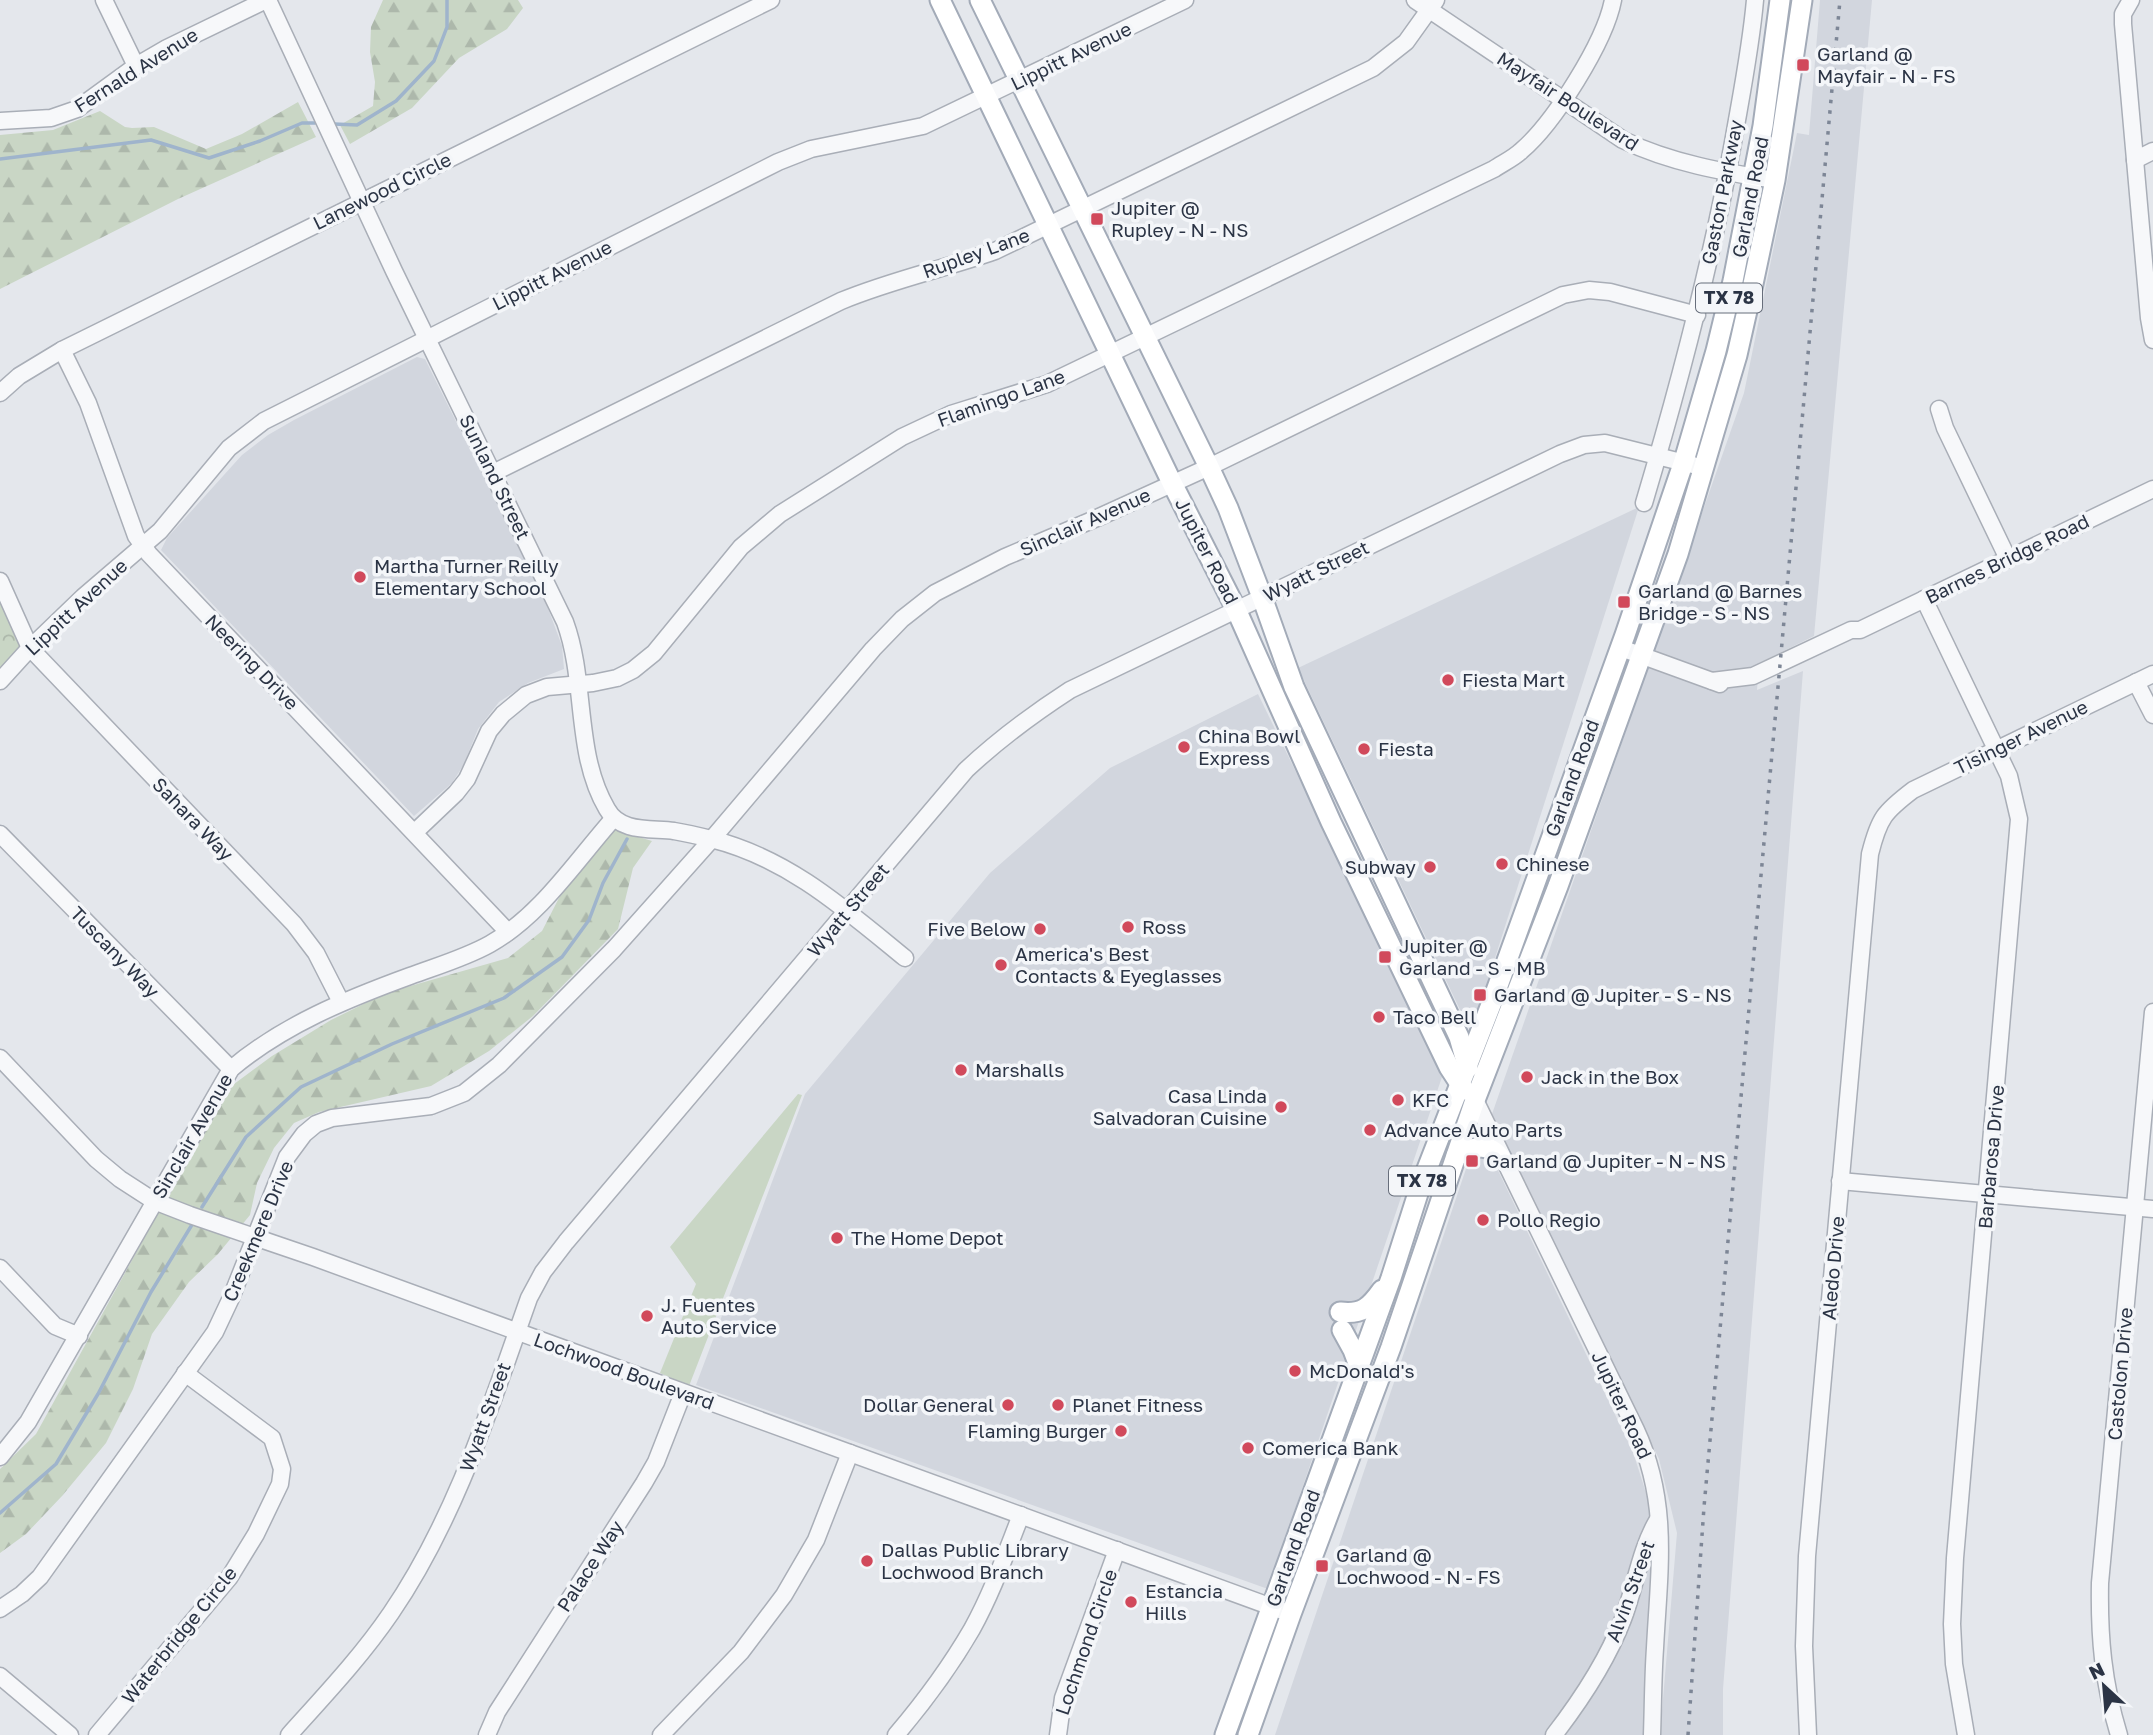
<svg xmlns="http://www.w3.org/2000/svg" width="2153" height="1735" viewBox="0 0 2153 1735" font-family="'Golos Text',sans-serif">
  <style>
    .built { fill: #d2d6de }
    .grass { fill: #c9d6c5 }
    .forest { fill: url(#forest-firs) }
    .park { fill: url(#park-crowns) }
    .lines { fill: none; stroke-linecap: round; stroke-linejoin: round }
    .stream { stroke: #9fb4cc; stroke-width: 3.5 }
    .minor-casing { stroke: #a9aeb7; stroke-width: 19 }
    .major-casing { stroke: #a3abb8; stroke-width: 23 }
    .minor { stroke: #f7f8fa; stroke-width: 16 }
    .major { stroke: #fff; stroke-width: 19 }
    .rail { stroke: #7d8696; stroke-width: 3.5; stroke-dasharray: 3.5 7; stroke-linecap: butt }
    .poi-dot { fill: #d1495b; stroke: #f4f6f9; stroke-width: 2.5 }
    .labels { text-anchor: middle; stroke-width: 7; stroke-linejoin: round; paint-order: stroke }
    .shield { fill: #f4f6f9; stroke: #676e7b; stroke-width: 2 }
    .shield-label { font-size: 18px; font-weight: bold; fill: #2b3445 }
    .poi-label { font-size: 19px; fill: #2b3445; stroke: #f4f6f9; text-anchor: start }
    .street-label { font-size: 19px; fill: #2b3445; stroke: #f4f6f9 }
  </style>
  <defs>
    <pattern id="forest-firs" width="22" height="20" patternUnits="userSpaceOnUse" patternTransform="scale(1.75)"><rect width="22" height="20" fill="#c9d6c5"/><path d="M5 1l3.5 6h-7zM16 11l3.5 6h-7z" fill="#adb8ab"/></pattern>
    <pattern id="park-crowns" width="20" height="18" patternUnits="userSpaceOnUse" patternTransform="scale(1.75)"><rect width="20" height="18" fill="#c9d6c5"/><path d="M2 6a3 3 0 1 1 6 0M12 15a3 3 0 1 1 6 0" fill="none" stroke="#adb8ab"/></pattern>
  </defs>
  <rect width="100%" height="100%" fill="#e4e7ec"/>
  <g class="built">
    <polygon points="1820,0 1872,0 1814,636 1759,663 1757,690 1803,671 1723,1689 1723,1735 1660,1735 1677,1533 1659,1459 1492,1114 1744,393 1797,133 1809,135"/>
    <polygon points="417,357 425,359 546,603 562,646 564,669 528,683 499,702 478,729 464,764 452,783 414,816 161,550 167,538 242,455 268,435 294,420"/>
    <polygon points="1639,507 1471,1033 1298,668"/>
    <polygon points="1258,694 1443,1074 1268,1589 696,1385 805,1094 990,873 1110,768"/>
    <polygon points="1470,1157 1493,1160 1633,1452 1654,1518 1643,1735 1275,1735"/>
  </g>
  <polygon class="grass" points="798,1094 802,1095 689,1386 660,1373 696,1284 670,1247"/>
  <g class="forest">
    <polygon points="383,0 518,0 523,8 507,29 459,58 412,108 350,144 340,125 373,106 375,82 370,52 371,27"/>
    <polygon points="298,102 316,137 178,199 0,289 0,135 53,130 100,111 125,127 132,128 154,127 206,149 242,134"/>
    <polygon points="615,830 652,841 633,868 618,929 533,1016 489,1051 431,1086 319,1112 294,1123 274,1148 257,1183 250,1215 218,1254 189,1282 152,1334 133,1389 106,1443 62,1496 26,1534 0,1553 0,1469 36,1434 226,1090 272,1056 331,1020 386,993 508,958 542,931 561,894"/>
  </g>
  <polygon class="park" points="0,598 16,639 22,644 0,673"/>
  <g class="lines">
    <g class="stream">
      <polyline points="334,124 357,125 396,101 434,61 447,27 447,0"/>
      <polyline points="0,159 151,140 209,158 260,141 302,123 315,123"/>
      <polyline points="202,1207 246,1137 301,1087 392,1044 504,998 562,957 589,920 603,883 627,839"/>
      <polyline points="0,1513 56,1464 98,1394 151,1292 193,1223"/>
    </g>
    <g class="minor-casing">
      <g id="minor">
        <polyline points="104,0 136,66"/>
        <path d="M268 0 394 271 565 622C587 682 574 753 607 809 620 833 651 828 674 831 686 833 699 836 711 839 788 858 845 909 905 958"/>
        <path d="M1415 0 1623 140C1671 163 1723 172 1775 180"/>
        <polyline points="2131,0 2123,14 2123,24 2149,318 2153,340"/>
        <polyline points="0,121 51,118 77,109 136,66 167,48 266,0"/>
        <polyline points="2135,160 2153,151"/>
        <polyline points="62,350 88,403 136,536 149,554 508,932"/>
        <polyline points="0,393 19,376 62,350 771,0"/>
        <polyline points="1939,409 1945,428 2008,559"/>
        <path d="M493 473 841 301C891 280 944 269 995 251L1373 68 1406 42 1436 0"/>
        <path d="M1644 503C1680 382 1712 261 1734 137 1742 91 1751 46 1755 0"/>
        <polyline points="0,581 30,648 294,924 316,953 341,1002"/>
        <polyline points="1924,599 2009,776 2019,819 1955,1558 1952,1624 1954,1664 1966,1735"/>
        <polyline points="1621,648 1720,684"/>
        <polyline points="0,681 30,648 83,597 160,531 229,448 264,421 778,162 811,149 923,126 1185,0"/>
        <polyline points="1712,681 1753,676 1851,630 1860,630 2153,489"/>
        <polyline points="2136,682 2153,715"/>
        <path d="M415 832 456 793 467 779 489 731 503 714 526 695 547 687 593 683 617 678 633 670 654 653 741 547 780 514 902 437 951 414 1047 384 1494 169C1503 163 1514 158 1521 151 1554 123 1605 42 1613 0"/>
        <polyline points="0,834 231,1069"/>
        <polyline points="0,1058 96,1159 120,1179 154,1201 190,1215 313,1257 1291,1614"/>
        <path d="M1475 1100 1636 1430C1670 1503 1659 1571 1655 1648 1653 1677 1653 1706 1652 1735"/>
        <polyline points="1840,1181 2153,1209"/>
        <polyline points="0,1268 55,1326 79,1336"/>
        <path d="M0 1457 28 1422 231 1069C283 1025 347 999 410 976 437 966 465 958 490 944 540 916 575 862 613 819"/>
        <polyline points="0,1609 22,1594 40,1577 215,1332 231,1298 287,1157 304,1134 316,1124 332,1118 431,1106 464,1093 499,1065 614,949 712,839 873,649 902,619 935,593 1005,557 1097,518 1209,467 1563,295 1589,290 1610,292 1697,315"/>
        <polyline points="0,1676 70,1735"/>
        <polyline points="97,1735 229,1578 256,1534 280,1484 282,1469 272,1438 185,1373"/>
        <path d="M289 1735C324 1696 361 1657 391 1613 456 1518 491 1405 529 1298L543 1272 566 1242 966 770C998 740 1033 714 1070 690L1560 454 1584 445 1605 443 1693 465"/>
        <polyline points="487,1735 497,1712 644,1483 656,1462 683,1393"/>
        <polyline points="661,1735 741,1652 784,1595 816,1540 850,1453"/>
        <path d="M896 1735C924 1702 950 1667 972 1629 992 1593 1006 1553 1021 1515"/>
        <polyline points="1058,1735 1063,1698 1117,1550"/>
        <path d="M1554 1735C1581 1700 1607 1661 1623 1619 1635 1588 1640 1550 1657 1521"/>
        <path d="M1808 1735 1804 1646 1807 1556 1870 854C1879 818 1884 812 1913 790L2153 674"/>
        <path d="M2119 1735C2103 1683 2099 1637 2100 1583L2153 1012"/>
      </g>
    </g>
    <g class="major-casing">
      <g id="major">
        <polyline points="940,0 1172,483 1236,609 1331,822 1449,1067 1464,1090"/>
        <polyline points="980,0 1209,467 1228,508 1262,597 1294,687 1459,1037 1468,1068"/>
        <path d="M1456 1156C1473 1147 1488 1141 1501 1158"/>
        <path d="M1340 1312C1362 1315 1370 1307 1382 1290"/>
        <polyline points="1342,1330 1353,1350 1359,1366"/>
        <polyline points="1225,1735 1391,1278 1420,1187 1492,1002 1625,635 1684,461 1716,351 1733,281 1763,126 1780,0"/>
        <polyline points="1248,1735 1291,1614 1391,1347 1475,1100 1558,886 1678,554 1737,355 1753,284 1775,180 1802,0"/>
      </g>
    </g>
    <use href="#minor" class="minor"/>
    <use href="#major" class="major"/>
    <polyline class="rail" points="1688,1735 1704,1507 1840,0"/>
  </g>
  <g class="poi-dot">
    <rect x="1796" y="58" width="14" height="14" rx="3.5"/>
    <rect x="1090" y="212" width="14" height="14" rx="3.5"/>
    <circle cx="360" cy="577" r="7"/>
    <rect x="1617" y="595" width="14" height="14" rx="3.5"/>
    <circle cx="1448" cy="680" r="7"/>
    <circle cx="1184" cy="747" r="7"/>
    <circle cx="1364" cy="749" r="7"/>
    <circle cx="1502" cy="864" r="7"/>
    <circle cx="1430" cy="867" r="7"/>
    <circle cx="1128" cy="927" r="7"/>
    <circle cx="1040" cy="929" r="7"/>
    <rect x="1378" y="950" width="14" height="14" rx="3.5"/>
    <circle cx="1001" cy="965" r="7"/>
    <rect x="1473" y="988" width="14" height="14" rx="3.5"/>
    <circle cx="1379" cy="1017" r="7"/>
    <circle cx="961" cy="1070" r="7"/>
    <circle cx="1527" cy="1077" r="7"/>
    <circle cx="1398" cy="1100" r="7"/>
    <circle cx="1281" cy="1107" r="7"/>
    <circle cx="1370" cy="1130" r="7"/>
    <rect x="1465" y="1154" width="14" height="14" rx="3.5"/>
    <circle cx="1483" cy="1220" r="7"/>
    <circle cx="837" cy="1238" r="7"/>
    <circle cx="647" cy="1316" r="7"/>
    <circle cx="1295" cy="1371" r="7"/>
    <circle cx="1008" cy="1405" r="7"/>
    <circle cx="1058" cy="1405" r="7"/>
    <circle cx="1121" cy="1431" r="7"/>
    <circle cx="1248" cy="1448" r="7"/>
    <circle cx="867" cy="1561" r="7"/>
    <rect x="1315" y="1559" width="14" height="14" rx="3.5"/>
    <circle cx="1131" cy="1602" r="7"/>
  </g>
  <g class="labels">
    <g class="shield">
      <rect x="1696" y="283.5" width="66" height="29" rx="5"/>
      <rect x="1389" y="1166.5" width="66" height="29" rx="5"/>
    </g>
    <g class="shield-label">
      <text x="1729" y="304">TX 78</text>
      <text x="1422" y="1187">TX 78</text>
    </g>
    <g class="poi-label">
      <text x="1817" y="61">Garland @<tspan x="1817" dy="22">Mayfair - N - FS</tspan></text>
      <text x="1111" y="215">Jupiter @<tspan x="1111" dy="22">Rupley - N - NS</tspan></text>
      <text x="374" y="573">Martha Turner Reilly<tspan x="374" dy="22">Elementary School</tspan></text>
      <text x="1638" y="598">Garland @ Barnes<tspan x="1638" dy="22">Bridge - S - NS</tspan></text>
      <text x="1462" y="687">Fiesta Mart</text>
      <text x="1198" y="743">China Bowl<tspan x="1198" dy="22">Express</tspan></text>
      <text x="1378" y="756">Fiesta</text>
      <text x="1516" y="871">Chinese</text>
      <text x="1416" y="874" text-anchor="end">Subway</text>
      <text x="1142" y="934">Ross</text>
      <text x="1026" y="936" text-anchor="end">Five Below</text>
      <text x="1399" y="953">Jupiter @<tspan x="1399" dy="22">Garland - S - MB</tspan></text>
      <text x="1015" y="961">America's Best<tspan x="1015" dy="22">Contacts &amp; Eyeglasses</tspan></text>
      <text x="1494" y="1002">Garland @ Jupiter - S - NS</text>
      <text x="1393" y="1024">Taco Bell</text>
      <text x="975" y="1077">Marshalls</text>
      <text x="1541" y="1084">Jack in the Box</text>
      <text x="1267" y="1103" text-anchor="end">Casa Linda<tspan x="1267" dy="22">Salvadoran Cuisine</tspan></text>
      <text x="1412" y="1107">KFC</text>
      <text x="1384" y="1137">Advance Auto Parts</text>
      <text x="1486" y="1168">Garland @ Jupiter - N - NS</text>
      <text x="1497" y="1227">Pollo Regio</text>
      <text x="851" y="1245">The Home Depot</text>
      <text x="661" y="1312">J. Fuentes<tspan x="661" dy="22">Auto Service</tspan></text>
      <text x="1309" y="1378">McDonald's</text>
      <text x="994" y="1412" text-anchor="end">Dollar General</text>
      <text x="1072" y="1412">Planet Fitness</text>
      <text x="1107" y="1438" text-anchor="end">Flaming Burger</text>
      <text x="1262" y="1455">Comerica Bank</text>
      <text x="881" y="1557">Dallas Public Library<tspan x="881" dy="22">Lochwood Branch</tspan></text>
      <text x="1336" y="1562">Garland @<tspan x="1336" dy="22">Lochwood - N - FS</tspan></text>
      <text x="1145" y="1598">Estancia<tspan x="1145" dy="22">Hills</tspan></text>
    </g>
    <g class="street-label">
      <text transform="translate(1071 56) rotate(-26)" y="7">Lippitt Avenue</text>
      <text transform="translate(136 70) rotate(-32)" y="7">Fernald Avenue</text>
      <text transform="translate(1568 101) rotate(33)" y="7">Mayfair Boulevard</text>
      <text transform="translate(382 191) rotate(-26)" y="7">Lanewood Circle</text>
      <text transform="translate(1722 192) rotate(-79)" y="7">Gaston Parkway</text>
      <text transform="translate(1750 197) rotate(-79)" y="7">Garland Road</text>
      <text transform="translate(976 253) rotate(-20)" y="7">Rupley Lane</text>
      <text transform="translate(552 275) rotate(-27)" y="7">Lippitt Avenue</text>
      <text transform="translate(1001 398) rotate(-20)" y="7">Flamingo Lane</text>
      <text transform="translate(495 477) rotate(64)" y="7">Sunland Street</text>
      <text transform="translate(1085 522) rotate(-24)" y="7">Sinclair Avenue</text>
      <text transform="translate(1207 551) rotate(63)" y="7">Jupiter Road</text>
      <text transform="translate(2007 559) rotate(-26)" y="7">Barnes Bridge Road</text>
      <text transform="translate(1316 571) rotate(-26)" y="7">Wyatt Street</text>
      <text transform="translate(76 607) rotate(-43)" y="7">Lippitt Avenue</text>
      <text transform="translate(252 662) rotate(46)" y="7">Neering Drive</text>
      <text transform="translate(2021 737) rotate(-26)" y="7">Tisinger Avenue</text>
      <text transform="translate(1572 778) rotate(-70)" y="7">Garland Road</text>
      <text transform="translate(193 819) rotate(46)" y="7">Sahara Way</text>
      <text transform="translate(848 910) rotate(-50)" y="7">Wyatt Street</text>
      <text transform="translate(115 952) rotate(46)" y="7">Tuscany Way</text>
      <text transform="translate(192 1136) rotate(-60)" y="7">Sinclair Avenue</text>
      <text transform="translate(1991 1157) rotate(-85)" y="7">Barbarosa Drive</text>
      <text transform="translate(258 1231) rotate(-67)" y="7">Creekmere Drive</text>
      <text transform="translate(1833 1268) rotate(-85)" y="7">Aledo Drive</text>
      <text transform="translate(624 1371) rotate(20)" y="7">Lochwood Boulevard</text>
      <text transform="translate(2120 1374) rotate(-85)" y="7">Castolon Drive</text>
      <text transform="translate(1622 1405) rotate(65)" y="7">Jupiter Road</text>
      <text transform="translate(485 1417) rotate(-70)" y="7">Wyatt Street</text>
      <text transform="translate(1293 1548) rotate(-70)" y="7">Garland Road</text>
      <text transform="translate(590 1566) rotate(-57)" y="7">Palace Way</text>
      <text transform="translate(1630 1591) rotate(-70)" y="7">Alvin Street</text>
      <text transform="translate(179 1635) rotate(-51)" y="7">Waterbridge Circle</text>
      <text transform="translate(1086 1642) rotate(-71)" y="7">Lochmond Circle</text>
    </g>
  </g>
  <g transform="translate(2104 1686) rotate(334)" stroke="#f4f6f9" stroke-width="5" paint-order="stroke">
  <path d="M0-5L12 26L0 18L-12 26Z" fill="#2b3445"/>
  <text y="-10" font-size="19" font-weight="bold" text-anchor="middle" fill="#2b3445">N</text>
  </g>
</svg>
